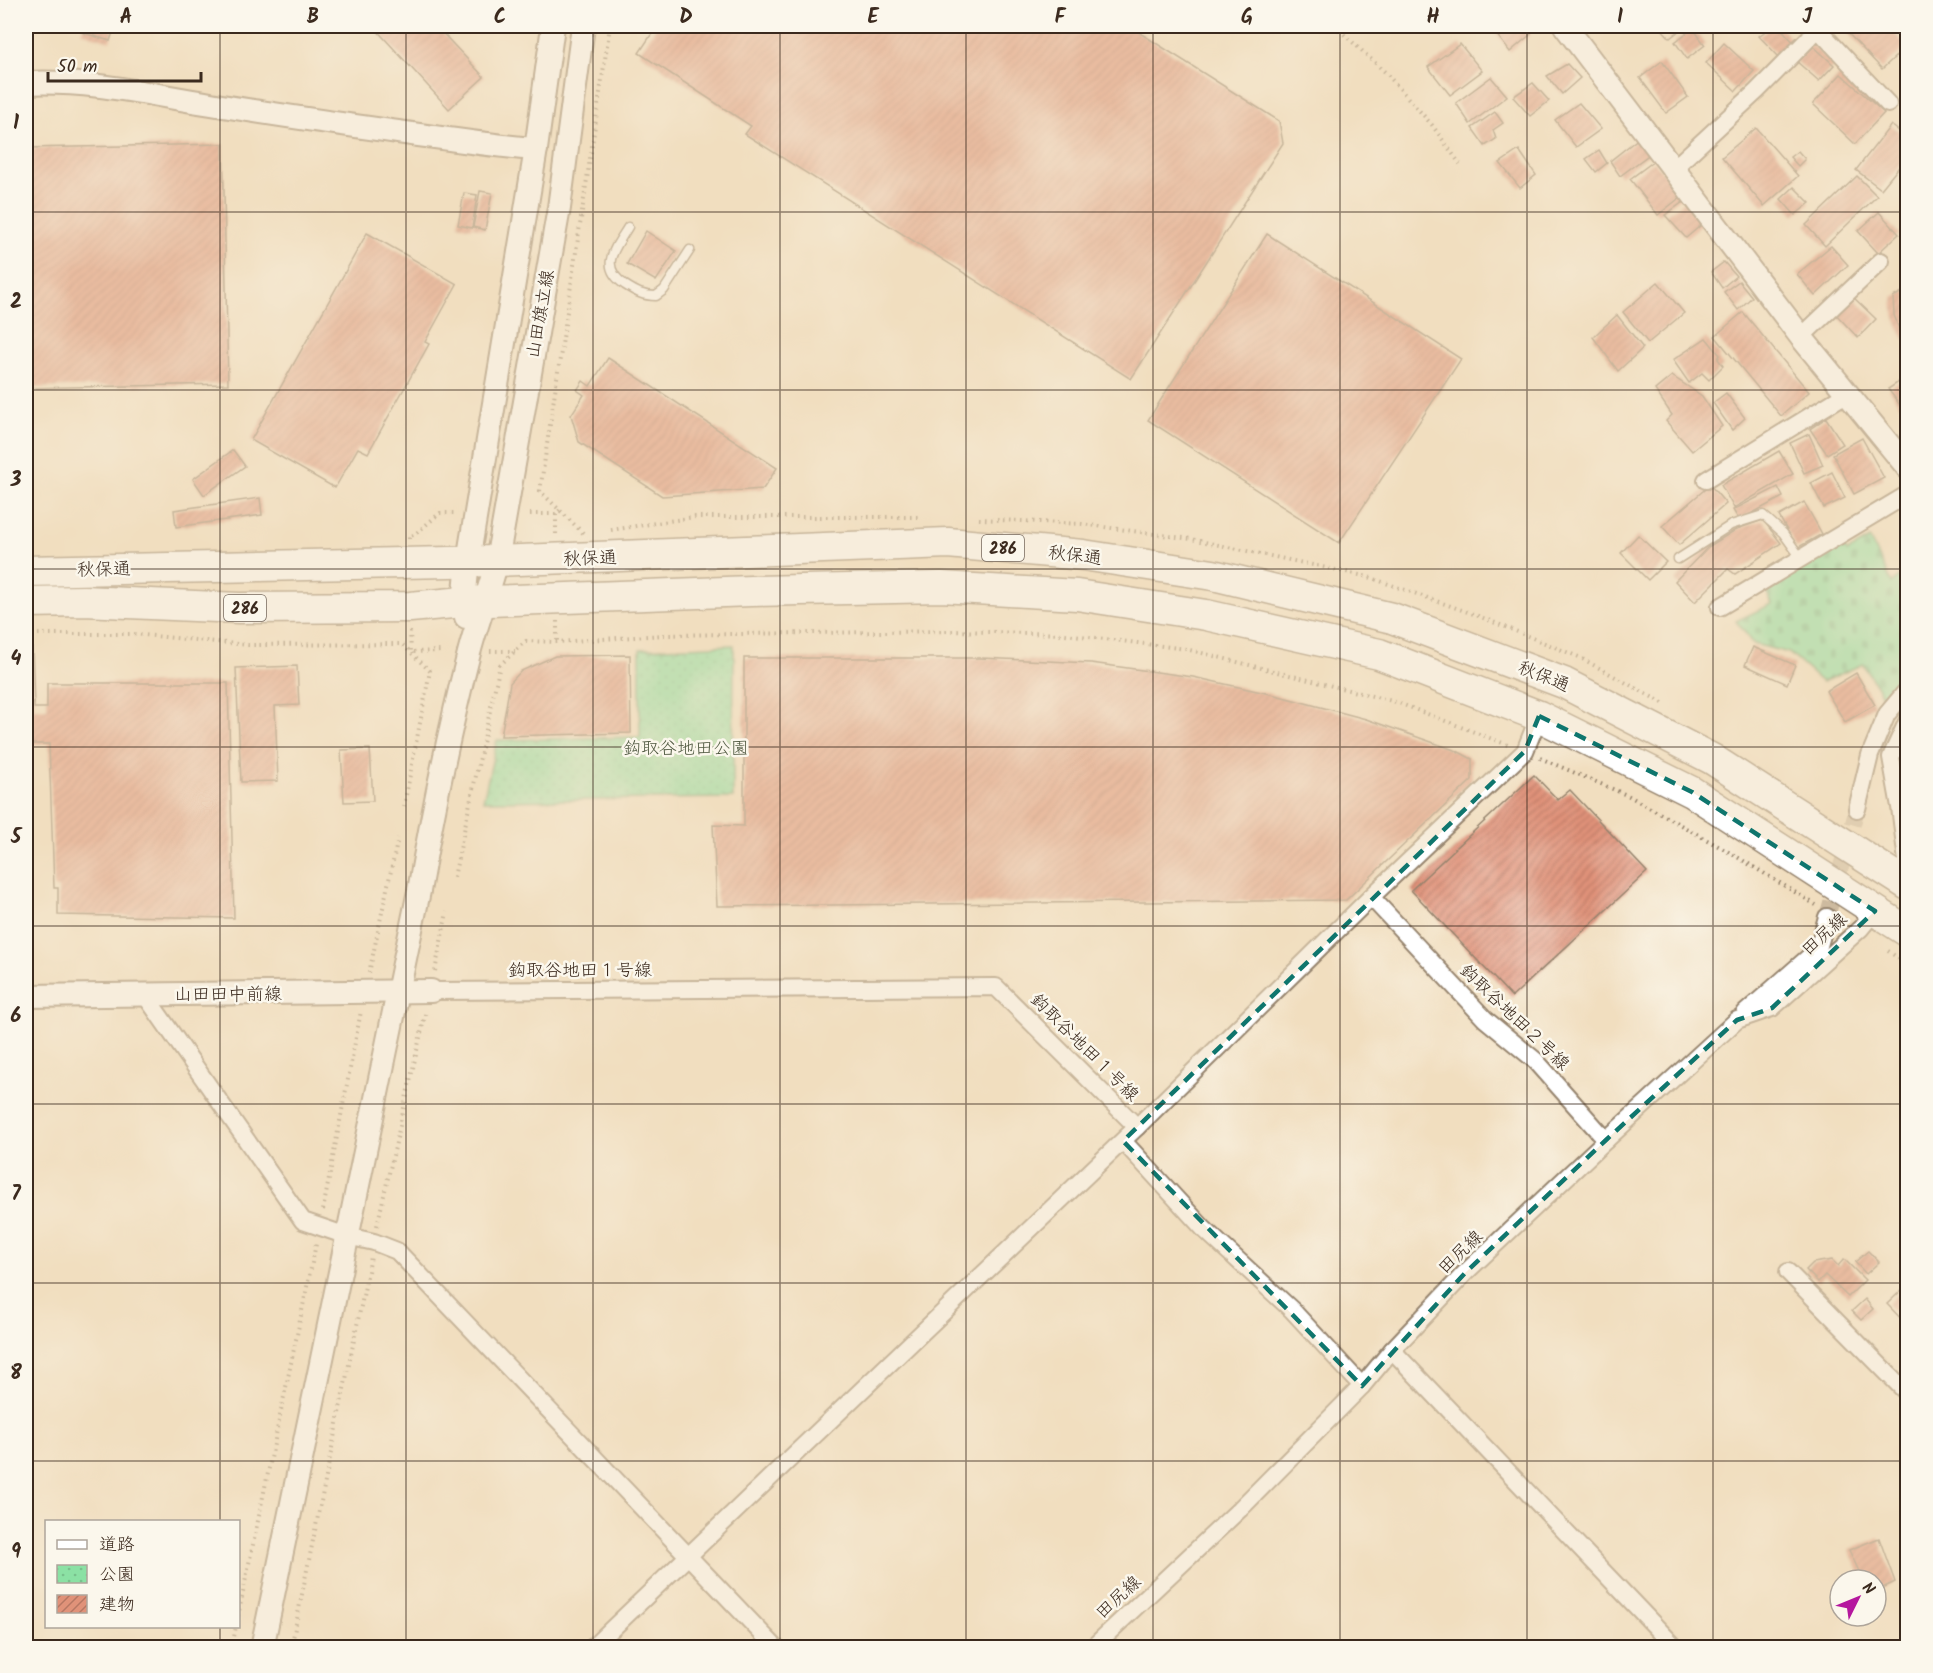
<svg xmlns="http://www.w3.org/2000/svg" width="1933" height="1673" viewBox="0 0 1933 1673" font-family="Kalam,'Klee One',sans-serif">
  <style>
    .cemetery { fill: url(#cemetery-stones); stroke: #638661; stroke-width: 1.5 }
    .park { fill: url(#park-dots); stroke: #638661; stroke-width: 1.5 }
    .building { fill: url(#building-hatch) }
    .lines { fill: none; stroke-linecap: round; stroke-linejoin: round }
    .street-tunnel { stroke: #cdba9f; stroke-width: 16; stroke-dasharray: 16 8; stroke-linecap: butt }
    .lane-casing { stroke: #96846e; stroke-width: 11 }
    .street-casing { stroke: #96846e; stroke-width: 20 }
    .secondary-casing { stroke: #96846e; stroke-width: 26 }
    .highway-casing { stroke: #96846e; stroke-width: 33 }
    .path { stroke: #96846e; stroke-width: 4; stroke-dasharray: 1.5 4.5; stroke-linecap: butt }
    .lane { stroke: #fff; stroke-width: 8 }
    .street { stroke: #fff; stroke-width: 16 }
    .secondary { stroke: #fff; stroke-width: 22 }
    .highway { stroke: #fff; stroke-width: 30 }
    .marked { fill: none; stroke: #0f766e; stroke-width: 4.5; stroke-dasharray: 12 8; stroke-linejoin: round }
    .grid { fill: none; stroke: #3b2a1e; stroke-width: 1.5; stroke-opacity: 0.55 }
    .labels { text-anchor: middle; stroke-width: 5; stroke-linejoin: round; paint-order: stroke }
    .shield { fill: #fbf7ec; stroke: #75685c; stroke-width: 1.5 }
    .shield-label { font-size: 16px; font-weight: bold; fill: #3b2a1e }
    .street-label { font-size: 18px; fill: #3b2a1e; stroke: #fbf7ec }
    .park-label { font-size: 18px; fill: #4f5840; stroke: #fbf7ec }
    .neatline { fill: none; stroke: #3b2a1e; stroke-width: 2 }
    .grid-label { font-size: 20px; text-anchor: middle; font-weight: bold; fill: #3b2a1e }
  </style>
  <defs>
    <pattern id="cemetery-stones" width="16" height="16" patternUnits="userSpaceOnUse" patternTransform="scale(1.5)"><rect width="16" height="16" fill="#8be1a4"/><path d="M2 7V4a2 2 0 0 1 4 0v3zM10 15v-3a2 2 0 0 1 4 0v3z" fill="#79c18d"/></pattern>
    <pattern id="park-dots" width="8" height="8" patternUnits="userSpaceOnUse" patternTransform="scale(1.5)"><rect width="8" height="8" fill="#8be1a4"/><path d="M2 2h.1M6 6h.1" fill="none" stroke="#79c18d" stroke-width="1.8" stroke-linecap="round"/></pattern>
    <pattern id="building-hatch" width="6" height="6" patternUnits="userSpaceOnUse" patternTransform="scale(1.5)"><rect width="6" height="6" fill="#e09279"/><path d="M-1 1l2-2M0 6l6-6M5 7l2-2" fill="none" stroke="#b77763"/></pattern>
  </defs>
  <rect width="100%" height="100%" fill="#fbf7ec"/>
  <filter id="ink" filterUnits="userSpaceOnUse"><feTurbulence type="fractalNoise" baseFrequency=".0167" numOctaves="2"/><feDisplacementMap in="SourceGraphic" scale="12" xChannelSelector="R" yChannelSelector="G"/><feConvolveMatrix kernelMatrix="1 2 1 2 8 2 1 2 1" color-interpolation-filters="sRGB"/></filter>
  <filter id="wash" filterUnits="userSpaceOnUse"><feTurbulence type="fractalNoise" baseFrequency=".008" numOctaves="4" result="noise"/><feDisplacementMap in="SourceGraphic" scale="24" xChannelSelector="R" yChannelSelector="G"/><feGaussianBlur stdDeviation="1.35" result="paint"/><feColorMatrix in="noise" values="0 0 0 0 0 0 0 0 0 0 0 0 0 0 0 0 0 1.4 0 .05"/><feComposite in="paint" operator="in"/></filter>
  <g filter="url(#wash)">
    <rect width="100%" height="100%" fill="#f1debf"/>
    <polygon class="cemetery" points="1870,539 1892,583 1907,571 1907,672 1882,695 1863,664 1822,682 1789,653 1754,644 1736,621 1772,604 1765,588 1843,544 1847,552"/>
    <polygon class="park" points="734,645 733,798 483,801 497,740 640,737 640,649"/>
    <g id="blocks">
      <g class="building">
        <polygon points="84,26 115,26 110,41 81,32"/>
        <polygon points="373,26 436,26 484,77 449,109"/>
        <polygon points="657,26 1129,26 1279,121 1283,143 1131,379 745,134 751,126 639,53"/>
        <polygon points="1490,26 1525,26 1531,34 1510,52"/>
        <polygon points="1659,26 1685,26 1670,38"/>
        <polygon points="1772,26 1779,26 1794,43 1779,57 1759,36"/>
        <polygon points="1847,26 1887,26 1907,46 1882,69 1844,29"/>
        <polygon points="1693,28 1705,45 1687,59 1675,42"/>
        <polygon points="1724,43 1754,71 1736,91 1706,63"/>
        <polygon points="1460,44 1482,71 1450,95 1428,67"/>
        <polygon points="1811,44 1834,65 1819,81 1796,61"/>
        <polygon points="1662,61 1688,97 1666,113 1640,78"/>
        <polygon points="1567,64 1580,78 1562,94 1547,76"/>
        <polygon points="1841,74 1884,113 1855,144 1813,104"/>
        <polygon points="1491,77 1507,96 1470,124 1456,103"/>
        <polygon points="1533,83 1549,101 1530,116 1513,97"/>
        <polygon points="1579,103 1601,129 1576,147 1555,120"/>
        <polygon points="1495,112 1503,123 1493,130 1496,139 1485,146 1472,128"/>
        <polygon points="1891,125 1908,138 1908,156 1881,189 1856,170"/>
        <polygon points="1756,128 1798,176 1764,206 1722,157"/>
        <polygon points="1639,138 1651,153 1620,176 1610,161"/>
        <polygon points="223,144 228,384 26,388 26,148"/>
        <polygon points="1519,150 1536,175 1520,188 1500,163"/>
        <polygon points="1599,150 1607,163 1596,172 1586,159"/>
        <polygon points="1798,151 1805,159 1798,166 1790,157"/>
        <polygon points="1654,161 1682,196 1658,215 1630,179"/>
        <polygon points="1857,176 1877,196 1825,246 1806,225"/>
        <polygon points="1794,187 1810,203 1795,215 1781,199"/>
        <polygon points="480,191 492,193 485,230 473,227"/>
        <polygon points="464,193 477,195 472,228 458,225"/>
        <polygon points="1686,200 1706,221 1686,238 1665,215"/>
        <polygon points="1879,212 1899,234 1878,253 1858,231"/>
        <polygon points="646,231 676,251 656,281 627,264"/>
        <polygon points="367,233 457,284 425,342 429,344 368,453 358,448 335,488 251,440"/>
        <polygon points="1267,234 1461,359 1339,543 1148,420"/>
        <polygon points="1831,246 1848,265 1815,296 1797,274"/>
        <polygon points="1724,262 1736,276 1722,288 1711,272"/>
        <polygon points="1739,281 1752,297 1738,310 1724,292"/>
        <polygon points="1658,282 1684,313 1648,343 1623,312"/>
        <polygon points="1908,289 1908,343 1901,334 1894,315 1893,297"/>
        <polygon points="1852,296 1876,319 1858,338 1834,312"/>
        <polygon points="1743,312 1809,392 1781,416 1715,336"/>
        <polygon points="1617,315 1643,348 1618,371 1593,337"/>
        <polygon points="1706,338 1720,355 1718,359 1723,366 1709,380 1702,373 1689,383 1673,360"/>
        <polygon points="608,358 777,468 763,489 662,496 579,442 571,415 584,395 577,390 583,381 590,386"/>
        <polygon points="1672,376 1702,396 1722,426 1692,451 1666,421 1672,415 1655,390"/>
        <polygon points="1908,376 1908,400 1900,405 1888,389"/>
        <polygon points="1726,393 1745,418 1732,430 1713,403"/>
        <polygon points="1826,418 1843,444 1827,454 1810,429"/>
        <polygon points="1809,434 1823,465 1804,473 1790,443"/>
        <polygon points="1862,438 1884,478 1854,494 1833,454"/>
        <polygon points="233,450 245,466 204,495 193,479"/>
        <polygon points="1779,451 1793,474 1734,508 1721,485"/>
        <polygon points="1832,472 1845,498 1824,508 1811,483"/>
        <polygon points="1710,485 1726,504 1679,545 1662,526"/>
        <polygon points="1778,487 1783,497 1739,520 1733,510"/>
        <polygon points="260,498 262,515 176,527 174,510"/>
        <polygon points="1804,502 1822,534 1797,548 1779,516"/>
        <polygon points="1763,520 1781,543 1735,574 1728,569 1695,602 1675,581 1708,547 1737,529"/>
        <polygon points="1638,535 1666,562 1648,580 1621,553"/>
        <polygon points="26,644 32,644 34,708 47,708 47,683 228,683 234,918 58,915 58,888 54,888 49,744 26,744"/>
        <polygon points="1753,647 1795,665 1787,684 1745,665"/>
        <polygon points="630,655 631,733 501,736 510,683 521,671 555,656"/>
        <polygon points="744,658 981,658 1091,663 1193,677 1275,695 1366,719 1457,751 1472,759 1472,780 1346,900 717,906 713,825 744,826"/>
        <polygon points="297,666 299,705 275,706 278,781 241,782 236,668"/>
        <polygon points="1856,673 1875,705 1845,722 1826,691"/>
        <polygon points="370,749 373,801 344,802 341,750"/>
        <polygon points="1534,775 1558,800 1570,790 1647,872 1512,997 1411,890"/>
        <polygon points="1868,1251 1879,1262 1866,1274 1855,1262"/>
        <polygon points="1844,1259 1865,1280 1848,1297 1825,1275 1818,1282 1806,1270 1813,1263 1832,1260 1838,1266"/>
        <polygon points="1905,1287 1908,1289 1908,1326 1887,1304"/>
        <polygon points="1865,1299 1873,1309 1861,1320 1852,1311"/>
        <polygon points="1879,1538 1895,1582 1876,1591 1876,1580 1863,1580 1849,1550"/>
      </g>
    </g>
  </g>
  <g filter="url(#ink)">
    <use href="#blocks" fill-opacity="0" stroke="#96846e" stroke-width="1.5"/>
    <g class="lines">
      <polyline class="street-tunnel" points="1827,917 1857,809"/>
      <g class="lane-casing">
        <g id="lane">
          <path d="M628 227C615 249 598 266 625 285 636 292 643 296 656 296L664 290 690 250"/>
          <polyline points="1678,559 1731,525 1763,515 1783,533 1801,558"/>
        </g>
      </g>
      <g class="street-casing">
        <g id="street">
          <polyline points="1817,28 1888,104"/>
          <polyline points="1674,168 1757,91 1821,26"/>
          <polyline points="1801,337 1881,261"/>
          <polyline points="1706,480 1846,394"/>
          <polyline points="1720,607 1908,494"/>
          <polyline points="1857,809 1870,755 1887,714 1908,689"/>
          <polyline points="1896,878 1907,861 1900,807 1891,757 1908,720"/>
          <polyline points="1371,897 1485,1019 1536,1061 1606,1140"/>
          <polyline points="431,991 996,987 1137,1127 1371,897 1525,751 1539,716"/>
          <polyline points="145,995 303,1221 347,1236 374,1242 397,1251 776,1648"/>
          <polyline points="1745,1013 1818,949 1827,917"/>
          <polyline points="1123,1141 1203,1228 1292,1310 1362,1386"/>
          <polyline points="1788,1272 1908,1394"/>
          <polyline points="1392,1350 1676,1648"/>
          <polyline points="592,1648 1137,1127"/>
          <polyline points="1092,1648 1240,1509 1362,1386 1392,1350 1465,1273 1606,1140 1737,1020 1772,1008 1861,928 1875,911"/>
        </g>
      </g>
      <g class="secondary-casing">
        <g id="secondary">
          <polyline points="1565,26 1801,337 1908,468"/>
          <path d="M26 83C91 80 147 94 211 104 275 115 340 124 405 133 449 139 492 146 536 149"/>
          <polyline points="466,617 464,602 468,561 536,149 553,26"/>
          <polyline points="26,996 431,991"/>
          <path d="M262 1648 419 891C433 811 449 731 469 653 477 622 489 592 497 561L559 208 583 26"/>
        </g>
      </g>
      <g class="highway-casing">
        <g id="highway">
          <polyline points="26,571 497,561 948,543 1083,555 1213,575 1392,618 1564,683 1712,759 1908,885"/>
          <polyline points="26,602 84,601 239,608 410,607 464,602 751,591 941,587 1077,595 1206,615 1379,654 1539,716 1692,792 1908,932"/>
        </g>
      </g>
      <g class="path">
        <polyline points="1335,26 1385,72 1432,125 1460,164"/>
        <polyline points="530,514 556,514"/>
        <polyline points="979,519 1082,524 1191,539 1369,577 1476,615 1579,657 1663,703"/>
        <polyline points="611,530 695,517 918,517"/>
        <polyline points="583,533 540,491 610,26"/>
        <polyline points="556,534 556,514 560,510"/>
        <polyline points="409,539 409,536 414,535 440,513 456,513"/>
        <polyline points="557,621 557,642"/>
        <polyline points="410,631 411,652 443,651"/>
        <polyline points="26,634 133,634 248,645 402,644 430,671 404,806"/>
        <polyline points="490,651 515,651"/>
        <polyline points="1540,758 1629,796 1734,855 1816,905"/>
        <polyline points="454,877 500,665 526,641 557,642 664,635 954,631 1065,634 1186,649 1396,702 1508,745"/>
        <polyline points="1888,951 1908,965"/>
        <polyline points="435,971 447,912"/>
        <polyline points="369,973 398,838"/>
        <polyline points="323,1210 361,1011"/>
        <polyline points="377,1226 426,1011"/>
        <polyline points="238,1616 316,1244"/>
        <polyline points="232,1648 236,1626"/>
        <polyline points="291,1648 371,1257"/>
      </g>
      <use href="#lane" class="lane"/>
      <use href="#street" class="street"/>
      <use href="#secondary" class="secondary"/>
      <use href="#highway" class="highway"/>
    </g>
  </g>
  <path d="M0 0H1933V1673H0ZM1539 716 1692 792 1875 911 1772 1008 1737 1020 1606 1140 1465 1273 1362 1386 1123 1141 1525 751Z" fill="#f1debf" fill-opacity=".55" fill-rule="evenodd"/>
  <path class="marked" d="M1539 716 1692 792 1875 911 1772 1008 1737 1020 1606 1140 1465 1273 1362 1386 1123 1141 1525 751Z"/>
  <path class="grid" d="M220 26V1522M406 26V1648M593 26V1648M780 26V1648M966 26V1648M1153 26V1648M1340 26V1648M1527 26V1648M1713 26V1648M26 212H1908M26 390H1908M26 569H1908M26 747H1908M26 926H1908M26 1104H1908M26 1283H1908M26 1461H1908M220 1626V1648"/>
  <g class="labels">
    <g class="shield">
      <rect x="982" y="535" width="42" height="26" rx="4.5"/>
      <rect x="224" y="595" width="42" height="26" rx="4.5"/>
    </g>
    <g class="shield-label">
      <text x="1003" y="554">286</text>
      <text x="245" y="614">286</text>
    </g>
    <g class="street-label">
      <text transform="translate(540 314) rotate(-80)" y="6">山田旗立線</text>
      <text transform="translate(1075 555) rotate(7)" y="6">秋保通</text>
      <text transform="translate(590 558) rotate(-2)" y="6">秋保通</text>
      <text transform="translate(104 569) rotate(-1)" y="6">秋保通</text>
      <text transform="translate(1544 676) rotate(22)" y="6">秋保通</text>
      <text transform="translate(1824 934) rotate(-42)" y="6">田尻線</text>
      <text x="580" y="976">鈎取谷地田１号線</text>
      <text x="228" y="1000">山田田中前線</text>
      <text transform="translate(1515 1017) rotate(44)" y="6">鈎取谷地田２号線</text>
      <text transform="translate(1085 1047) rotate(45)" y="6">鈎取谷地田１号線</text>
      <text transform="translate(1460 1252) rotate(-44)" y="6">田尻線</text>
      <text transform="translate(1118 1597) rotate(-43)" y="6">田尻線</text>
    </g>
    <g class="park-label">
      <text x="686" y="754">鈎取谷地田公園</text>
    </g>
  </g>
  <rect width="1933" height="1673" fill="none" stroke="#fbf7ec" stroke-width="66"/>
  <rect x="45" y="1520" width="195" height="108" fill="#fbf7ec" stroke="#aea59a" stroke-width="1.5"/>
  <rect x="57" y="1540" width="30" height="9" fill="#ffffff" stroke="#aea59a" stroke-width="1.5"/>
  <text x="99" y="1550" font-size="18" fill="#3b2a1e">道路</text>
  <rect x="57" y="1565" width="30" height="18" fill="url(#park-dots)" stroke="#aea59a" stroke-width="1.5"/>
  <text x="99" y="1580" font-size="18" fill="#3b2a1e">公園</text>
  <rect x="57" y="1595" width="30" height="18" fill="url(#building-hatch)" stroke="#aea59a" stroke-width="1.5"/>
  <text x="99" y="1610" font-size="18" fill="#3b2a1e">建物</text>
  <g transform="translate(1858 1598) rotate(47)"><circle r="28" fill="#fbf7ec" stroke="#aea59a" stroke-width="1.5"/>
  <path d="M0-4.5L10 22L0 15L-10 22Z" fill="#b5179e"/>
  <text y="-9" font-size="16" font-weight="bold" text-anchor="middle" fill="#3b2a1e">N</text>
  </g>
  <path d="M48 72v9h153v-9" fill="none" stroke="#3b2a1e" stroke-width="3"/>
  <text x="57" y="72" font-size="18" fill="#3b2a1e" stroke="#fbf7ec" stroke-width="4.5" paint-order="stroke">50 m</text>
  <rect x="33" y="33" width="1867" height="1607" class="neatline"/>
  <g class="grid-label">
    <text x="126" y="23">A</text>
    <text x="313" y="23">B</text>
    <text x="500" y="23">C</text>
    <text x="686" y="23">D</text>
    <text x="873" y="23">E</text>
    <text x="1060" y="23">F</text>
    <text x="1247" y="23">G</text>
    <text x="1433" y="23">H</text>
    <text x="1620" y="23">I</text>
    <text x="1807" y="23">J</text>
    <text x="16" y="129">1</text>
    <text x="16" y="308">2</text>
    <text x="16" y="486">3</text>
    <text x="16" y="665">4</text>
    <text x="16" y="843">5</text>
    <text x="16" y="1022">6</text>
    <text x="16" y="1200">7</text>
    <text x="16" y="1379">8</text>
    <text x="16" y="1558">9</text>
  </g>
</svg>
